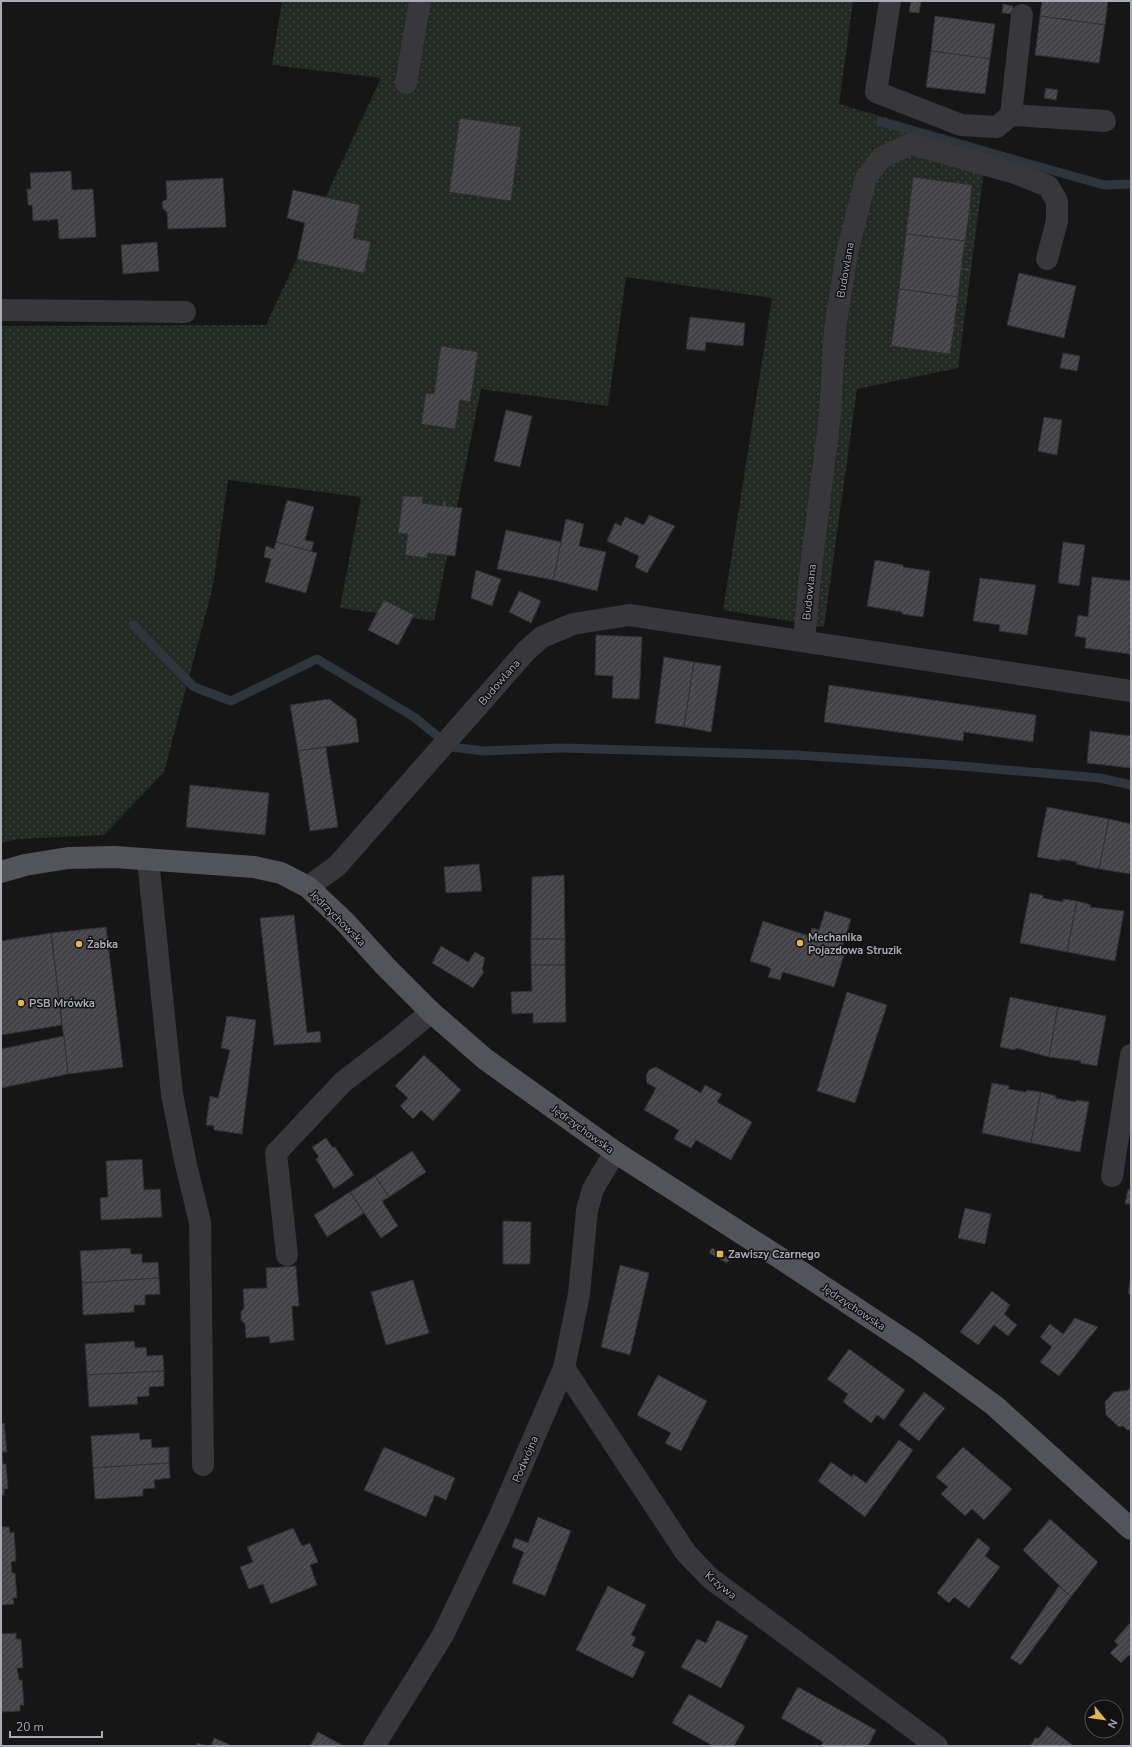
<svg xmlns="http://www.w3.org/2000/svg" width="1132" height="1747" viewBox="0 0 1132 1747" font-family="'Nunito Sans',sans-serif">
  <style>
    .grass { fill: url(#grass-dots) }
    .lines { fill: none; stroke-linecap: round; stroke-linejoin: round }
    .stream { stroke: #2f353c; stroke-width: 9 }
    .building { fill: url(#building-hatch); stroke: #303033 }
    .minor { stroke: #37373c; stroke-width: 22 }
    .major { stroke: #53545b; stroke-width: 22 }
    .poi-dot { fill: #e0b645; stroke: #111112; stroke-width: 1.5 }
    .labels { text-anchor: middle; stroke-width: 3; stroke-linejoin: round; paint-order: stroke }
    .street-label { font-size: 11px; fill: #a9acb6; stroke: #111112 }
    .poi-label { font-size: 11px; font-weight: bold; fill: #a9acb6; stroke: #111112; text-anchor: start }
  </style>
  <defs>
    <pattern id="grass-dots" width="8" height="8" patternUnits="userSpaceOnUse"><rect width="8" height="8" fill="#222a23"/><path d="M2 2h.1M6 6h.1" fill="none" stroke="#3f4641" stroke-width="1.8" stroke-linecap="round"/></pattern>
    <pattern id="building-hatch" width="6" height="6" patternUnits="userSpaceOnUse"><rect width="6" height="6" fill="#434347"/><path d="M-1 1l2-2M0 6l6-6M5 7l2-2" fill="none" stroke="#5b5b5f"/></pattern>
  </defs>
  <rect width="100%" height="100%" fill="#161617"/>
  <polygon class="grass" points="282,1 853,1 839,104 987,147 958,368 857,389 824,627 723,610 772,298 626,277 608,406 481,389 434,621 340,608 361,497 228,480 213,586 164,772 104,835 17,839 1,843 1,326 266,325 381,78 272,65"/>
  <g class="lines">
    <g class="stream">
      <polyline points="881,122 1104,185 1131,184"/>
      <polyline points="133,625 194,687 231,701 317,659 414,717 436,735"/>
      <polyline points="451,747 483,751 562,748 795,755 949,765 1100,778 1131,785"/>
    </g>
  </g>
  <g class="building">
    <polygon points="911,1 921,1 919,13 909,12"/>
    <polygon points="1042,1 1108,1 1105,25 1040,16"/>
    <polygon points="1003,4 1013,6 1012,14 1002,13"/>
    <polygon points="935,16 995,24 990,59 931,51"/>
    <polygon points="1040,16 1105,25 1099,63 1035,55"/>
    <polygon points="931,51 990,59 985,94 926,87"/>
    <polygon points="1046,88 1058,90 1056,100 1044,98"/>
    <polygon points="460,118 521,127 511,201 449,192"/>
    <polygon points="71,171 72,190 93,189 96,237 59,239 58,221 57,219 49,220 49,222 47,220 33,221 32,205 28,205 27,189 31,189 30,173"/>
    <polygon points="913,177 972,185 969,213 977,215 969,214 965,241 973,242 906,234"/>
    <polygon points="223,178 226,227 168,229 167,212 163,209 162,202 167,199 166,181"/>
    <polygon points="293,190 360,205 353,238 371,242 364,273 297,259 305,223 287,218"/>
    <polygon points="906,234 973,242 965,242 961,268 970,269 969,271 961,269 958,297 966,298 899,289"/>
    <polygon points="157,242 159,271 123,274 121,245"/>
    <polygon points="1019,273 1076,286 1064,338 1007,325"/>
    <polygon points="899,289 966,298 958,297 954,324 962,327 954,326 950,354 891,346"/>
    <polygon points="690,317 745,323 743,346 706,342 705,351 686,349"/>
    <polygon points="441,346 478,352 470,402 460,400 455,429 421,424 426,393 434,394"/>
    <polygon points="1063,353 1080,356 1077,371 1060,368"/>
    <polygon points="506,410 532,416 520,467 494,461"/>
    <polygon points="1044,417 1062,420 1057,455 1038,451"/>
    <polygon points="403,496 423,497 422,503 443,506 443,501 445,502 446,506 462,508 455,556 428,553 427,558 405,555 408,534 398,533"/>
    <polygon points="287,500 314,507 305,540 314,542 311,551 276,542"/>
    <polygon points="649,515 675,526 647,573 635,567 639,556 607,541 615,523 621,526 625,517 644,525"/>
    <polygon points="566,519 584,524 579,546 606,552 597,591 553,580"/>
    <polygon points="506,530 561,542 553,580 497,569"/>
    <polygon points="276,542 317,553 306,593 265,582 271,559 264,557 266,546 274,549"/>
    <polygon points="1063,542 1085,545 1079,586 1058,583"/>
    <polygon points="875,560 903,565 903,567 930,571 923,617 902,614 902,612 867,606"/>
    <polygon points="476,570 501,579 492,606 471,598"/>
    <polygon points="1092,577 1131,581 1130,654 1085,648 1086,638 1075,636 1078,615 1088,617"/>
    <polygon points="980,578 1036,585 1027,635 999,631 1000,625 973,621"/>
    <polygon points="519,591 541,601 531,623 509,612"/>
    <polygon points="384,600 414,615 398,645 368,630"/>
    <polygon points="596,635 642,637 639,699 612,698 613,676 595,675"/>
    <polygon points="664,657 694,662 684,727 655,723"/>
    <polygon points="694,662 721,666 711,732 684,727"/>
    <polygon points="829,685 1036,715 1033,742 964,732 963,741 824,722"/>
    <polygon points="329,699 356,719 359,742 298,751 290,705"/>
    <polygon points="1090,731 1131,736 1131,768 1087,763"/>
    <polygon points="326,747 338,827 310,831 298,751"/>
    <polygon points="190,785 269,793 265,835 186,827"/>
    <polygon points="1047,807 1109,819 1099,869 1076,864 1077,862 1060,859 1060,861 1037,857"/>
    <polygon points="1109,819 1131,824 1131,874 1099,869"/>
    <polygon points="479,864 482,891 446,893 444,867"/>
    <polygon points="564,875 565,939 531,939 532,877"/>
    <polygon points="1030,893 1043,895 1043,898 1063,902 1063,899 1077,901 1067,952 1020,943"/>
    <polygon points="1077,901 1091,905 1090,907 1124,911 1115,961 1067,952"/>
    <polygon points="825,911 851,919 841,951 845,952 834,987 783,972 780,980 768,977 771,968 750,961 763,921 809,936 812,928 819,930"/>
    <polygon points="294,915 307,1033 320,1031 321,1042 274,1045 260,918"/>
    <polygon points="106,927 123,1067 68,1074 51,933"/>
    <polygon points="51,933 62,1025 1,1035 1,941"/>
    <rect x="531" y="939" width="34" height="26"/>
    <polygon points="441,946 468,962 475,952 485,958 482,970 484,972 473,988 432,963"/>
    <polygon points="531,965 565,965 566,1022 533,1023 533,1013 512,1014 511,992 532,991"/>
    <polygon points="847,992 887,1005 855,1103 817,1091"/>
    <polygon points="1010,997 1058,1007 1049,1057 1016,1048 1015,1050 1000,1047"/>
    <polygon points="1058,1007 1106,1016 1097,1066 1080,1063 1081,1061 1049,1057"/>
    <polygon points="227,1016 256,1020 242,1134 214,1130 214,1126 206,1125 210,1096 218,1098 230,1050 221,1048"/>
    <polygon points="64,1036 68,1074 1,1088 1,1049"/>
    <polygon points="424,1055 461,1090 433,1121 421,1110 413,1119 400,1106 408,1098 395,1086"/>
    <polygon points="656,1067 701,1093 705,1085 722,1094 717,1102 752,1122 731,1160 696,1140 691,1148 674,1139 679,1130 644,1110 656,1088 647,1083 646,1076 649,1070"/>
    <polygon points="992,1083 1009,1086 1008,1089 1026,1092 1027,1090 1041,1092 1031,1143 982,1133"/>
    <polygon points="1041,1092 1056,1096 1055,1098 1076,1102 1076,1100 1089,1102 1080,1152 1031,1143"/>
    <polygon points="326,1138 333,1148 335,1147 354,1175 334,1189 316,1159 319,1157 312,1147"/>
    <polygon points="412,1151 426,1172 389,1197 375,1176"/>
    <polygon points="142,1159 144,1190 160,1189 162,1217 101,1220 100,1198 108,1197 106,1161"/>
    <polygon points="375,1176 389,1197 382,1201 398,1226 381,1238 350,1192"/>
    <polygon points="1128,1189 1131,1190 1131,1204 1125,1204"/>
    <polygon points="350,1192 364,1213 327,1237 314,1215"/>
    <polygon points="965,1208 991,1214 985,1244 958,1238"/>
    <polygon points="503,1221 531,1222 530,1264 503,1264"/>
    <polygon points="130,1248 131,1254 142,1254 142,1263 158,1262 159,1278 82,1283 80,1251"/>
    <polygon points="712,1248 730,1259 727,1263 709,1253"/>
    <polygon points="620,1265 649,1273 630,1355 601,1347"/>
    <polygon points="296,1266 299,1306 292,1306 294,1340 270,1343 269,1336 246,1338 245,1324 241,1320 241,1312 244,1308 243,1289 267,1288 266,1268"/>
    <polygon points="1131,1274 1131,1294 1128,1294"/>
    <polygon points="159,1278 160,1294 145,1295 145,1305 134,1305 134,1312 83,1315 82,1283"/>
    <polygon points="413,1280 429,1333 386,1345 371,1292"/>
    <polygon points="992,1291 1010,1305 1004,1314 1017,1325 1008,1336 994,1325 978,1345 960,1332"/>
    <polygon points="1075,1318 1098,1327 1059,1376 1040,1362 1052,1347 1040,1337 1050,1324 1063,1334"/>
    <polygon points="134,1341 135,1348 146,1347 147,1356 163,1355 164,1371 87,1375 85,1344"/>
    <polygon points="849,1349 905,1390 884,1420 877,1415 871,1423 843,1402 848,1394 827,1379"/>
    <polygon points="164,1371 164,1386 149,1387 149,1396 137,1397 138,1404 89,1407 87,1375"/>
    <polygon points="658,1375 707,1401 681,1451 665,1443 671,1433 637,1415"/>
    <polygon points="1129,1388 1131,1388 1131,1430 1127,1430 1123,1426 1119,1427 1106,1415 1105,1402 1114,1392 1129,1390"/>
    <polygon points="924,1392 945,1408 919,1441 899,1425"/>
    <polygon points="4,1423 7,1452 2,1452 3,1464 6,1464 8,1489 4,1489 4,1495 1,1496 1,1424"/>
    <polygon points="139,1433 140,1440 151,1439 152,1448 169,1447 169,1463 93,1468 91,1436"/>
    <polygon points="899,1440 913,1450 865,1517 818,1481 831,1462 852,1477 853,1474 866,1483"/>
    <polygon points="384,1447 455,1478 446,1500 435,1495 426,1517 364,1490"/>
    <polygon points="963,1447 1012,1489 984,1520 972,1509 965,1516 941,1494 948,1487 936,1477"/>
    <polygon points="169,1463 170,1478 154,1480 155,1488 143,1489 143,1496 95,1499 93,1468"/>
    <polygon points="538,1517 571,1531 545,1596 512,1583 524,1552 512,1547 515,1538 528,1543"/>
    <polygon points="1050,1519 1098,1562 1071,1597 1023,1550"/>
    <polygon points="1,1527 9,1527 10,1533 14,1532 16,1561 11,1562 12,1573 15,1573 17,1598 13,1598 14,1604 1,1605"/>
    <polygon points="293,1528 302,1546 310,1543 318,1562 310,1565 317,1585 271,1604 263,1584 249,1589 240,1567 253,1562 247,1547"/>
    <polygon points="978,1538 990,1548 985,1556 1000,1567 969,1608 954,1597 949,1603 937,1593"/>
    <polygon points="608,1586 646,1605 631,1635 636,1637 632,1646 645,1652 633,1678 576,1650"/>
    <polygon points="1059,1586 1071,1597 1021,1665 1010,1658"/>
    <polygon points="717,1620 748,1636 721,1688 681,1667 697,1639 706,1643"/>
    <polygon points="1131,1622 1131,1657 1129,1655 1121,1663 1110,1653 1118,1645 1114,1641"/>
    <polygon points="16,1633 16,1639 21,1639 23,1668 17,1668 19,1680 22,1680 24,1705 20,1705 20,1711 1,1712 1,1634"/>
    <polygon points="798,1687 876,1730 868,1746 821,1746 823,1742 781,1718"/>
    <polygon points="689,1694 745,1726 734,1746 713,1746 672,1723"/>
    <polygon points="1047,1726 1074,1746 1030,1746 1035,1738 1039,1738"/>
    <polygon points="318,1732 342,1745 341,1746 310,1746"/>
    <polygon points="214,1738 233,1746 211,1746"/>
    <polygon points="197,1743 206,1746 196,1746"/>
  </g>
  <g class="lines">
    <g class="minor">
      <polyline points="890,1 876,92 961,125 997,127 1011,115 1105,121"/>
      <polyline points="406,83 420,1"/>
      <polyline points="1011,115 1022,15"/>
      <polyline points="1,310 185,312"/>
      <polyline points="804,640 810,576 830,415 835,329 847,253 866,178 881,158 911,144 1015,173 1048,186 1057,201 1057,221 1047,259"/>
      <polyline points="148,860 172,1094 186,1165 200,1222 203,1465"/>
      <polyline points="308,887 337,866 527,650 542,637 573,624 629,615 1131,691"/>
      <polyline points="1112,1176 1131,1055"/>
      <polyline points="287,1255 276,1153 343,1082 395,1042 431,1012"/>
      <polyline points="564,1368 686,1553 710,1578 937,1746"/>
      <polyline points="374,1746 443,1635 499,1518 564,1368 579,1294 587,1210 593,1189 615,1152"/>
    </g>
    <polyline class="major" points="1,872 25,865 68,858 115,857 254,867 281,873 308,887 344,921 386,967 431,1012 485,1059 615,1152 780,1258 916,1348 995,1406 1131,1529"/>
  </g>
  <g class="poi-dot">
    <circle cx="800" cy="943" r="4"/>
    <circle cx="79" cy="944" r="4"/>
    <circle cx="21" cy="1003" r="4"/>
    <rect x="716" y="1250" width="8" height="8" rx="2"/>
  </g>
  <g class="labels">
    <g class="street-label">
      <text transform="translate(845 270) rotate(-80)" y="4">Budowlana</text>
      <text transform="translate(809 592) rotate(-84)" y="4">Budowlana</text>
      <text transform="translate(499 682) rotate(-49)" y="4">Budowlana</text>
      <text transform="translate(338 918) rotate(45)" y="4">Jędrzychowska</text>
      <text transform="translate(583 1129) rotate(36)" y="4">Jędrzychowska</text>
      <text transform="translate(854 1307) rotate(34)" y="4">Jędrzychowska</text>
      <text transform="translate(525 1459) rotate(-67)" y="4">Podwójna</text>
      <text transform="translate(721 1585) rotate(39)" y="4">Krzywa</text>
    </g>
    <g class="poi-label">
      <text x="808" y="941">Mechanika<tspan x="808" dy="13">Pojazdowa Struzik</tspan></text>
      <text x="87" y="948">Żabka</text>
      <text x="29" y="1007">PSB Mrówka</text>
      <text x="728" y="1258">Zawiszy Czarnego</text>
    </g>
  </g>
  <rect width="1132" height="1747" fill="none" stroke="#a9acb6" stroke-width="4"/>
  <g transform="translate(1104 1719) rotate(119)"><circle r="19" fill="#111112" stroke="#4e4f54"/>
  <path d="M0-3L7 15L0 10L-7 15Z" fill="#e0b645"/>
  <text y="-6" font-size="11" font-weight="bold" text-anchor="middle" fill="#a9acb6">N</text>
  </g>
  <path d="M10 1731v6h92v-6" fill="none" stroke="#a9acb6" stroke-width="2"/>
  <text x="16" y="1731" font-size="12" fill="#a9acb6" stroke="#111112" stroke-width="3" paint-order="stroke">20 m</text>
</svg>
